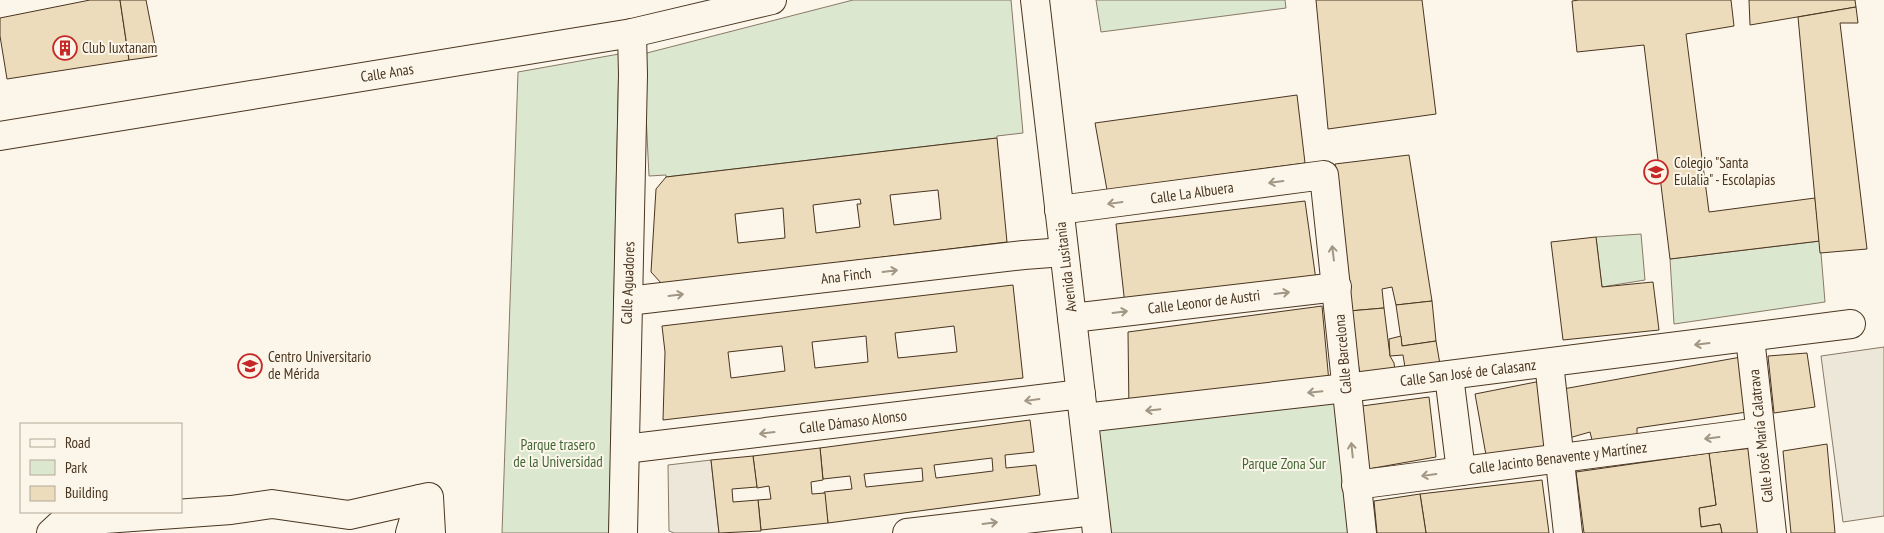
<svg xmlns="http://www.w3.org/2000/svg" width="1884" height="533" viewBox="0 0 1884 533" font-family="'PT Sans Narrow',sans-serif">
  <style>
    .green { fill: #dce7d0; stroke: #887966 }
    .parking { fill: #ede7d9; stroke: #887966 }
    .building { fill: #ecdcbc; stroke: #4a3520; fill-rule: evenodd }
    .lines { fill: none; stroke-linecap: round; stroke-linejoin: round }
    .minor-casing { stroke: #4a3520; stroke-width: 30 }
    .minor { stroke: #fbf6e9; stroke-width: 28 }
    .oneway { stroke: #a29684 }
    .labels { text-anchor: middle; stroke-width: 4; stroke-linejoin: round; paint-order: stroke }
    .poi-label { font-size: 15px; fill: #4a3520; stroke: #fbf6e9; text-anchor: start }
    .street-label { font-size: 15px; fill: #4a3520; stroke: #fbf6e9 }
    .park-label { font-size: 15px; fill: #436837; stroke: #fbf6e9 }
  </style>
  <rect width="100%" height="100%" fill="#fbf6e9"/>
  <g class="green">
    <polygon points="853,0 1011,0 1023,133 997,136 997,138 666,177 666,175 649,176 643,54"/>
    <polygon points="1096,0 1285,0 1286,8 1101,32"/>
    <polygon points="619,54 609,533 502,533 518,72"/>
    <polygon points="1641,234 1645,280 1602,287 1596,237"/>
    <polygon points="1820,241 1825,302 1674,324 1670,259"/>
    <polygon points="1346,388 1362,533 1097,533 1084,418"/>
  </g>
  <g class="parking">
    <polygon points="1884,347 1884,516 1843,522 1821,356"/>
    <polygon points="711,460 719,533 674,533 669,531 668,465"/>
  </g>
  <g class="building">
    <polygon points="90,0 120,0 129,60 7,79 0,36 0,18"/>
    <polygon points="120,0 146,0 157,56 129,60"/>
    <polygon points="1316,0 1422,0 1436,114 1328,129"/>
    <polygon points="1579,0 1731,0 1734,26 1686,34 1709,212 1815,198 1820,241 1670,259 1644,45 1577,52 1572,1"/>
    <polygon points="1749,0 1855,0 1856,7 1750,25"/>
    <polygon points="1856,7 1858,23 1840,23 1867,249 1820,253 1798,17"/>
    <polygon points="1297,95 1305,163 1107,190 1095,123"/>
    <path d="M997 138 1007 242 662 284 651 272 656 189 666 177ZM938 190 941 219 894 225 890 195ZM860 199 861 204H857L860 227 816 233 813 205ZM783 208 785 238 738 243 735 214Z"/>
    <polygon points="1409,155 1432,301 1396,305 1392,287 1382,289 1384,308 1349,311 1335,164"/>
    <polygon points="1305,201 1316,280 1125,305 1116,224"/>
    <polygon points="1596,237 1602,287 1653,282 1659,330 1563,340 1551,242"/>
    <path d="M1013 285 1023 378 663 420 665 352 662 326ZM954 326 957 352 898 358 895 333ZM866 336 868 362 815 368 812 342ZM782 346 785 371 731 378 728 352Z"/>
    <polygon points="1432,301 1436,341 1402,346 1396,305"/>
    <polygon points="1322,306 1329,382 1129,413 1128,332"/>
    <polygon points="1384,308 1390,356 1394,363 1396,378 1361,380 1349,311"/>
    <polygon points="1401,336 1402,346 1436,341 1442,376 1406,374 1403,355 1390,356 1389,339"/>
    <polygon points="1807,353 1815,407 1774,413 1768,356"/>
    <polygon points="1741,357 1747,412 1637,428 1637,438 1592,440 1590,432 1569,438 1563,389"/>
    <polygon points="1541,381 1549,446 1486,455 1475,394"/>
    <polygon points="1429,397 1436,457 1368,469 1362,406"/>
    <path d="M1030 420 1034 452 1005 455 1006 468 1036 465 1040 495 828 523 824 492 852 489 850 476 823 479 820 448ZM992 458 993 471 936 478 934 465ZM922 468 923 481 866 487 864 474Z"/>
    <polygon points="1827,444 1835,533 1791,533 1783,451"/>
    <polygon points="820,448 823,480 811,482 812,494 825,493 828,523 761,530 758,500 771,499 769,486 757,488 753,456"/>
    <polygon points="1753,448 1763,533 1722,533 1720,524 1701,527 1699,508 1716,505 1709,453"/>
    <polygon points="1709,453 1716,505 1699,508 1701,527 1720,524 1722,533 1584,533 1576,472"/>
    <polygon points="753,456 757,487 732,489 733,502 758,500 761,531 719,533 711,460"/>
    <polygon points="1542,480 1549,533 1426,533 1420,494"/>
    <polygon points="1420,494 1426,533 1377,533 1374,501"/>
  </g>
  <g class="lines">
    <g class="minor-casing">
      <g id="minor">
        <polyline points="1035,0 1097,533"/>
        <polyline points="0,136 632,33 772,0"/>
        <polyline points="1059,210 1324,175 1362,533"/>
        <polyline points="628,301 1024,255 1064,252"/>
        <polyline points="1072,318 1337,287"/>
        <polyline points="1750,338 1772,533"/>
        <polyline points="1549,363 1568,533"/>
        <polyline points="1449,376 1461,471"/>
        <polyline points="1084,418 1346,388 1851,324"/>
        <polyline points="625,449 1081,394"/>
        <polyline points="1356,485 1760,432"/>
        <polyline points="51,533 63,522 231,510 272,504 349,515 420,499"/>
        <polyline points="410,533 420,499 429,497 431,533"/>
        <polyline points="623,533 633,75 632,33"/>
        <polyline points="907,533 1094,511"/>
      </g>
    </g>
    <use href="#minor" class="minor"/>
  </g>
  <defs><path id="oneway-shaft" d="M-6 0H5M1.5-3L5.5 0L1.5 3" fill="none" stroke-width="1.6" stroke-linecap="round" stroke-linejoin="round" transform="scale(1.25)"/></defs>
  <g class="oneway">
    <use href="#oneway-shaft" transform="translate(1276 182) rotate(172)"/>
    <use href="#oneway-shaft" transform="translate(1115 203) rotate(172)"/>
    <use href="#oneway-shaft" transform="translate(1333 253) rotate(-97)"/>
    <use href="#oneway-shaft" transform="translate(890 271) rotate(-7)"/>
    <use href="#oneway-shaft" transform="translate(1282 293) rotate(-7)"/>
    <use href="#oneway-shaft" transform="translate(676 295) rotate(-7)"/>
    <use href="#oneway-shaft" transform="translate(1120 312) rotate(-7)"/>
    <use href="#oneway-shaft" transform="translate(1702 344) rotate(173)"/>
    <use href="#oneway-shaft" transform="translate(1315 392) rotate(174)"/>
    <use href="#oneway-shaft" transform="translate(1032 400) rotate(172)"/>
    <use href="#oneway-shaft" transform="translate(1153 410) rotate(174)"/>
    <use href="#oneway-shaft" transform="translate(767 433) rotate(173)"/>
    <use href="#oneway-shaft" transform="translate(1712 438) rotate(173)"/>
    <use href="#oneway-shaft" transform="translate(1352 450) rotate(-96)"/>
    <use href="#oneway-shaft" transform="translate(1429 475) rotate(172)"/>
    <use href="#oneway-shaft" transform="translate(990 523) rotate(-7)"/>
  </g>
  <defs>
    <g id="building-ring" transform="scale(1.25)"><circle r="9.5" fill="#fbf6e9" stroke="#c62828" stroke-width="1.5"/><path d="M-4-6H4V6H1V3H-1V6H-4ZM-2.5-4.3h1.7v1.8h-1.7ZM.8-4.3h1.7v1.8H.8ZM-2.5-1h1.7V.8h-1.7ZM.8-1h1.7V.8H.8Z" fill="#c62828"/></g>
    <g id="school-ring" transform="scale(1.25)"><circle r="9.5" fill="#fbf6e9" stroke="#c62828" stroke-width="1.5"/><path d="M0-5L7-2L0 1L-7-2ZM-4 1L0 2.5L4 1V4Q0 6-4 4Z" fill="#c62828"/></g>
    <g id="university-ring" transform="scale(1.25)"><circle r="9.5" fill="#fbf6e9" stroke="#c62828" stroke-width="1.5"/><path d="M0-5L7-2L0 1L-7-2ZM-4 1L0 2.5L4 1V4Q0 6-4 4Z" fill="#c62828"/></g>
  </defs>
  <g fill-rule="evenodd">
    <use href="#building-ring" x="65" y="48"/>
    <use href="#school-ring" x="1656" y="172"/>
    <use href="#university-ring" x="250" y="366"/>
  </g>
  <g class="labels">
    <g class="poi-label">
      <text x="82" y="53">Club Iuxtanam</text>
      <text x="1674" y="168">Colegio "Santa<tspan x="1674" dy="17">Eulalia" - Escolapias</tspan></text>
      <text x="268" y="362">Centro Universitario<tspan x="268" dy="17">de Mérida</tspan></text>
    </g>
    <g class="street-label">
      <text transform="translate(387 73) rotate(-9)" y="5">Calle Anas</text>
      <text transform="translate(1192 193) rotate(-8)" y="5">Calle La Albuera</text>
      <text transform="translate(1066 267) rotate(-97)" y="5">Avenida Lusitania</text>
      <text transform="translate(846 276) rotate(-7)" y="5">Ana Finch</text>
      <text transform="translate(628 283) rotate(-88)" y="5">Calle Aguadores</text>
      <text transform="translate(1204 302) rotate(-7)" y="5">Calle Leonor de Austri</text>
      <text transform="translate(1343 354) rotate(-95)" y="5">Calle Barcelona</text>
      <text transform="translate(1468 373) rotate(-7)" y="5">Calle San José de Calasanz</text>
      <text transform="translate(853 422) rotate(-7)" y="5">Calle Dámaso Alonso</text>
      <text transform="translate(1761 436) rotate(-96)" y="5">Calle José María Calatrava</text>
      <text transform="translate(1558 458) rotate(-7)" y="5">Calle Jacinto Benavente y Martínez</text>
    </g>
    <g class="park-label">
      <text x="558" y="450">Parque trasero<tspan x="558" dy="17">de la Universidad</tspan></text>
      <text x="1284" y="469">Parque Zona Sur</text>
    </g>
  </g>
  <rect x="20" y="423" width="162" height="90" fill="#fbf6e9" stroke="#b4a999"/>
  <rect x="30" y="439" width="25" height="8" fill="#fbf6e9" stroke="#b4a999"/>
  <text x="65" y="448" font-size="15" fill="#4a3520">Road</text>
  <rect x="30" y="460" width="25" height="15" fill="#dce7d0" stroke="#b4a999"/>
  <text x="65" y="473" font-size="15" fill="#4a3520">Park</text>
  <rect x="30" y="486" width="25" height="15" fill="#ecdcbc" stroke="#b4a999"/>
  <text x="65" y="498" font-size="15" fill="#4a3520">Building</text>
</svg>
